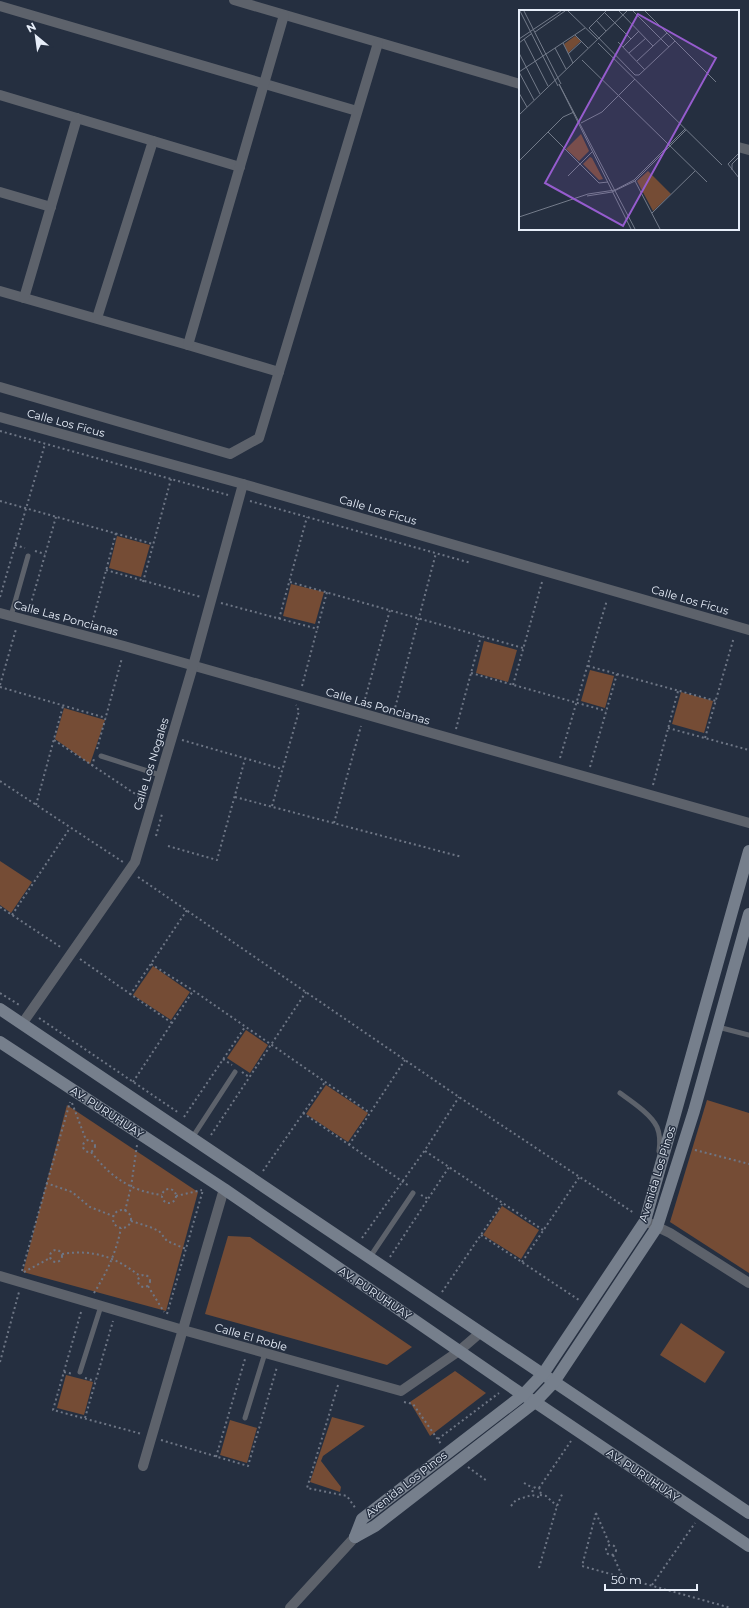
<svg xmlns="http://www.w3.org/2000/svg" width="749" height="1608" viewBox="0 0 749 1608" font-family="Montserrat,sans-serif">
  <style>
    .green { fill: #754c35 }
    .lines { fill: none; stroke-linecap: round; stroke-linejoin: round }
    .path { stroke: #6e7685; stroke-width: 2; stroke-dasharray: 2 3; stroke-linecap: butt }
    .lane { stroke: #5d626b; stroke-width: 5 }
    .street { stroke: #5d626b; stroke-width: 10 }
    .secondary { stroke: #767f8c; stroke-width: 12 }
    .labels { text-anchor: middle; stroke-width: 3; stroke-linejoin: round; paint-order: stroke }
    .street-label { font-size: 11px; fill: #e7eef9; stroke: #252f40 }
    .inset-road { fill: none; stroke: #737b8a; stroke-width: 1 }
    .view { fill: #965cce; fill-opacity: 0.15; stroke: #965cce; stroke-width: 2 }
    .inset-edge { fill: none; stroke: #e7eef9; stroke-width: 2 }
  </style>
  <rect width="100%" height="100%" fill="#252f40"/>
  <g class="green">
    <polygon points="117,536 150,545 141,577 109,568"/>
    <polygon points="291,584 324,592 315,624 283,616"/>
    <polygon points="484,641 517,650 508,682 476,673"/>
    <polygon points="590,670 614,676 605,708 581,701"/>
    <polygon points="681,692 713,701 704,733 672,724"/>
    <polygon points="64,708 105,720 90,764 55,739"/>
    <polygon points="0,861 32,882 11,913 0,905"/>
    <polygon points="153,966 190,992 171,1020 133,995"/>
    <polygon points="246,1030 268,1045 250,1073 227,1058"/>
    <polygon points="326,1085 368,1113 348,1142 306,1114"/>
    <polygon points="707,1100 749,1113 749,1273 670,1222"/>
    <polygon points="67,1105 198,1192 166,1311 23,1272"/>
    <polygon points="502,1206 539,1230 521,1259 483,1235"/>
    <polygon points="228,1236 250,1237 412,1347 387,1365 205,1314"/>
    <polygon points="681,1323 725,1352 705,1383 660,1355"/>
    <polygon points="455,1371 486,1393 430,1436 410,1402"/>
    <polygon points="66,1375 93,1382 84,1415 57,1408"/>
    <polygon points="332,1417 365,1426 323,1456 321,1461 341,1487 340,1492 310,1482"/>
    <polygon points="230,1420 257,1428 247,1463 220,1455"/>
  </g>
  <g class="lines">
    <g class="path">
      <polyline points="0,431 228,495"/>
      <polyline points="0,501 153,544"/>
      <polyline points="250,501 471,563"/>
      <polyline points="15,545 25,548"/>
      <polyline points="35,551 45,554"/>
      <polyline points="106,570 201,597"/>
      <polyline points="143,582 171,479"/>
      <polyline points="290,582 523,648"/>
      <polyline points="0,597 45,444"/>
      <polyline points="221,603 318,629"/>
      <polyline points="29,610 56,517"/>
      <polyline points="279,619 307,517"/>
      <polyline points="91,627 116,533"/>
      <polyline points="588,666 716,701"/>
      <polyline points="471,673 606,711"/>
      <polyline points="0,685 16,629"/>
      <polyline points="513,685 542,582"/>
      <polyline points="302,686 327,592"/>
      <polyline points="0,687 106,718"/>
      <polyline points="362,703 365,699 390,610"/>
      <polyline points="394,712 436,553"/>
      <polyline points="668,728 749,750"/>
      <polyline points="456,729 481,636"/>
      <polyline points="705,738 734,637"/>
      <polyline points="54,740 143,799"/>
      <polyline points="182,740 282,769"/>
      <polyline points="97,749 122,658"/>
      <polyline points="560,758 607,600"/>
      <polyline points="92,766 94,759"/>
      <polyline points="590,767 617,674"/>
      <polyline points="0,781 123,862"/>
      <polyline points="653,785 678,691"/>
      <polyline points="235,797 462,857"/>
      <polyline points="36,805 63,706"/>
      <polyline points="272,806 299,711 296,705"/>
      <polyline points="334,823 361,726"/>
      <polyline points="156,836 162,814"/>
      <polyline points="168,846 217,860 245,759"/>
      <polyline points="138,877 459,1097 634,1213"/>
      <polyline points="0,907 62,948"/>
      <polyline points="12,915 70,828"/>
      <polyline points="80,959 172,1023"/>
      <polyline points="151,964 194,991 370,1113"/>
      <polyline points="0,993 21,1006"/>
      <polyline points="130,995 187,910"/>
      <polyline points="39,1018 179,1113"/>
      <polyline points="223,1059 232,1065"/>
      <polyline points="242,1072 249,1077"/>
      <polyline points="133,1082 193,991"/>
      <polyline points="72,1103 86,1140"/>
      <polyline points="303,1113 409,1186"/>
      <polyline points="184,1117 245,1027"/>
      <polyline points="211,1135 306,992"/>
      <circle cx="89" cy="1146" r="6"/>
      <polyline points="349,1145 405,1060"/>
      <polyline points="695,1150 749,1164"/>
      <polyline points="425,1151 543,1230"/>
      <path d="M91 1152C111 1177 130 1191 162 1195"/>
      <polyline points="263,1171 325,1082"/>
      <polyline points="46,1183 72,1192 90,1207 113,1216"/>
      <circle cx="169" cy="1196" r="7"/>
      <polyline points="421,1195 428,1199"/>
      <polyline points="176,1196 202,1190"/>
      <circle cx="122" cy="1219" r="9"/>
      <polyline points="125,1211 131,1187 137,1145"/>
      <polyline points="131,1221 150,1227 159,1231 167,1241 186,1249"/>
      <polyline points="481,1235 579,1300"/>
      <polyline points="362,1238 425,1150 459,1097"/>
      <circle cx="56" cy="1256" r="6"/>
      <path d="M62 1254C94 1249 115 1257 140 1276"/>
      <polyline points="390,1257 449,1167"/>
      <polyline points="522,1262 580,1176"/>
      <polyline points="22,1271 70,1102"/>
      <polyline points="24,1272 50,1258"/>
      <circle cx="144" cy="1281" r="6"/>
      <polyline points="148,1286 164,1312"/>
      <polyline points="442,1292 502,1204"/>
      <path d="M94 1293C107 1272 116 1253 121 1228"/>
      <polyline points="81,1312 53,1410 142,1434"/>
      <polyline points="167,1314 203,1190"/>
      <polyline points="0,1362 19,1292"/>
      <polyline points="64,1372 73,1374"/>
      <polyline points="85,1378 95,1381"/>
      <polyline points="338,1385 307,1488 347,1496 356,1509"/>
      <polyline points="404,1402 413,1404 441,1444"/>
      <polyline points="85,1418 113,1321"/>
      <polyline points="438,1439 499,1393"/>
      <polyline points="161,1440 248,1466 277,1367"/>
      <polyline points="216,1457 245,1359"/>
      <polyline points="468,1467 487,1481"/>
      <polyline points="524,1483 533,1488"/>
      <polyline points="539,1488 571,1441"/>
      <polyline points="540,1495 546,1496 557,1506"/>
      <polyline points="511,1506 516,1500 532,1495 538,1497 540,1495 541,1491 539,1488 536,1487 533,1488 532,1495"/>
      <polyline points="596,1513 582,1566 731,1608"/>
      <polyline points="596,1513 610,1545"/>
      <circle cx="611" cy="1550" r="5"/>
      <polyline points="613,1555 622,1576"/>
      <polyline points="539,1568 557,1506 563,1492"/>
      <polyline points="652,1585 695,1523"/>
    </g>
    <g class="lane">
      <polyline points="11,616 28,556"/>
      <polyline points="101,756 160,775"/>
      <polyline points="718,1027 749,1035"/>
      <path d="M620 1093C631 1101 651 1114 657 1127 660 1134 660 1144 659 1151"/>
      <polyline points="192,1138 235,1072"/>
      <polyline points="370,1257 413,1193"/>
      <polyline points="80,1372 101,1306"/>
      <polyline points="245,1418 265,1353"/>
    </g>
    <g class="street">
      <polyline points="234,0 520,84"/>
      <polyline points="0,6 357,111"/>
      <polyline points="0,95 240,167"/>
      <polyline points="738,147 749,150"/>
      <polyline points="0,192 51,207"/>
      <polyline points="0,291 188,345 279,372"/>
      <polyline points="24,298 77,118"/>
      <polyline points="97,318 153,141"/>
      <polyline points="188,345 284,15"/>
      <polyline points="0,387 230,454 259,438 378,43"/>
      <polyline points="0,417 243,484 749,630"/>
      <polyline points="0,613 124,646 749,823"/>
      <polyline points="22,1024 135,862 193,666 243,484"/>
      <polyline points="645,1221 670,1233 749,1283"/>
      <polyline points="0,1276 183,1330 401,1391 459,1351 481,1332"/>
      <polyline points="143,1466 224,1189"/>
      <polyline points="290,1608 355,1537"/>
    </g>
    <g class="secondary">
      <polyline points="0,1009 749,1513"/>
      <polyline points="0,1042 224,1189 523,1395 535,1402 749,1546"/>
      <polyline points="355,1537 362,1519 523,1395 543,1374 645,1221 749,851"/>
      <polyline points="355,1537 375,1526 535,1402 554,1382 657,1227 694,1111 749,914"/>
    </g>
  </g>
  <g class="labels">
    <g class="street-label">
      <text transform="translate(66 423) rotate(15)" y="4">Calle Los Ficus</text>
      <text transform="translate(378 510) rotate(16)" y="4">Calle Los Ficus</text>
      <text transform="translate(690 600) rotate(16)" y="4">Calle Los Ficus</text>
      <text transform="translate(66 618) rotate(15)" y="4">Calle Las Poncianas</text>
      <text transform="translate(378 706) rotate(16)" y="4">Calle Las Poncianas</text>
      <text transform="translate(151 764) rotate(-73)" y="4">Calle Los Nogales</text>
      <text transform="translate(107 1112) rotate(33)" y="4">AV. PURUHUAY</text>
      <text transform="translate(657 1174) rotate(-73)" y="4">Avenida Los Pinos</text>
      <text transform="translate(375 1293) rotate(34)" y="4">AV. PURUHUAY</text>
      <text transform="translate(251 1337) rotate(16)" y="4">Calle El Roble</text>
      <text transform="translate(643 1475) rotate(34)" y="4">AV. PURUHUAY</text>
      <text transform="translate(406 1484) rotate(-38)" y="4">Avenida Los Pinos</text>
    </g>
  </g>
  <g transform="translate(519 10)">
    <rect width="220" height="220" fill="#252f40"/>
    <path d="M56 26 62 31 49 43 45 34ZM62 124 70 141 60 151 47 139ZM71 147 73 148 84 169 80 170 64 154ZM129 161 152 184 134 201 118 171Z" fill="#754c35"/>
    <path class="inset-road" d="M1 1 39 76M5 1 42 74M49 1 78 29M87 1 70 18 116 65H120L156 31M100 1 134 36M114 1 150 37M126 1 197 72M85 2 112 29M77 10 87 21M16 22 46 1M56 25 69 38M0 29 42 1M5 29 29 76M99 32 126 60M0 33 12 24M44 33 54 53M79 33 203 155M104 37 120 21M36 38 47 59M0 43 21 84M110 43 127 28M49 44 63 31M63 50 188 172M118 51 148 23M0 62 66 18M0 62 15 90M40 74 116 219M40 74 112 219M0 83 8 97M0 105 108 1M62 113 83 102 116 69M29 122 80 173 89 172M220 143 209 154 220 168M0 151 44 107 55 102M213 160V154L220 147M49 166 73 142M116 171 141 219M68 186 93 182 116 171 167 120M133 203 176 161M0 207 69 184 96 180 115 170 166 119"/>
    <path class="view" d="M119 4 197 48 104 216 26 173Z"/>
    <rect width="220" height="220" class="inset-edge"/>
  </g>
  <g transform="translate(36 36) rotate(331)" stroke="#252f40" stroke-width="3" paint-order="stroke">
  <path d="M0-3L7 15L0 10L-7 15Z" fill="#e7eef9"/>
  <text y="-6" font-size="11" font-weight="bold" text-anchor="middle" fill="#e7eef9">N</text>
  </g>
  <path d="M605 1584v6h92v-6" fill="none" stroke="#e7eef9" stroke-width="2"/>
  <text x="611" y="1584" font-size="12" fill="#e7eef9" stroke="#252f40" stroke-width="3" paint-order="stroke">50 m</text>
</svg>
